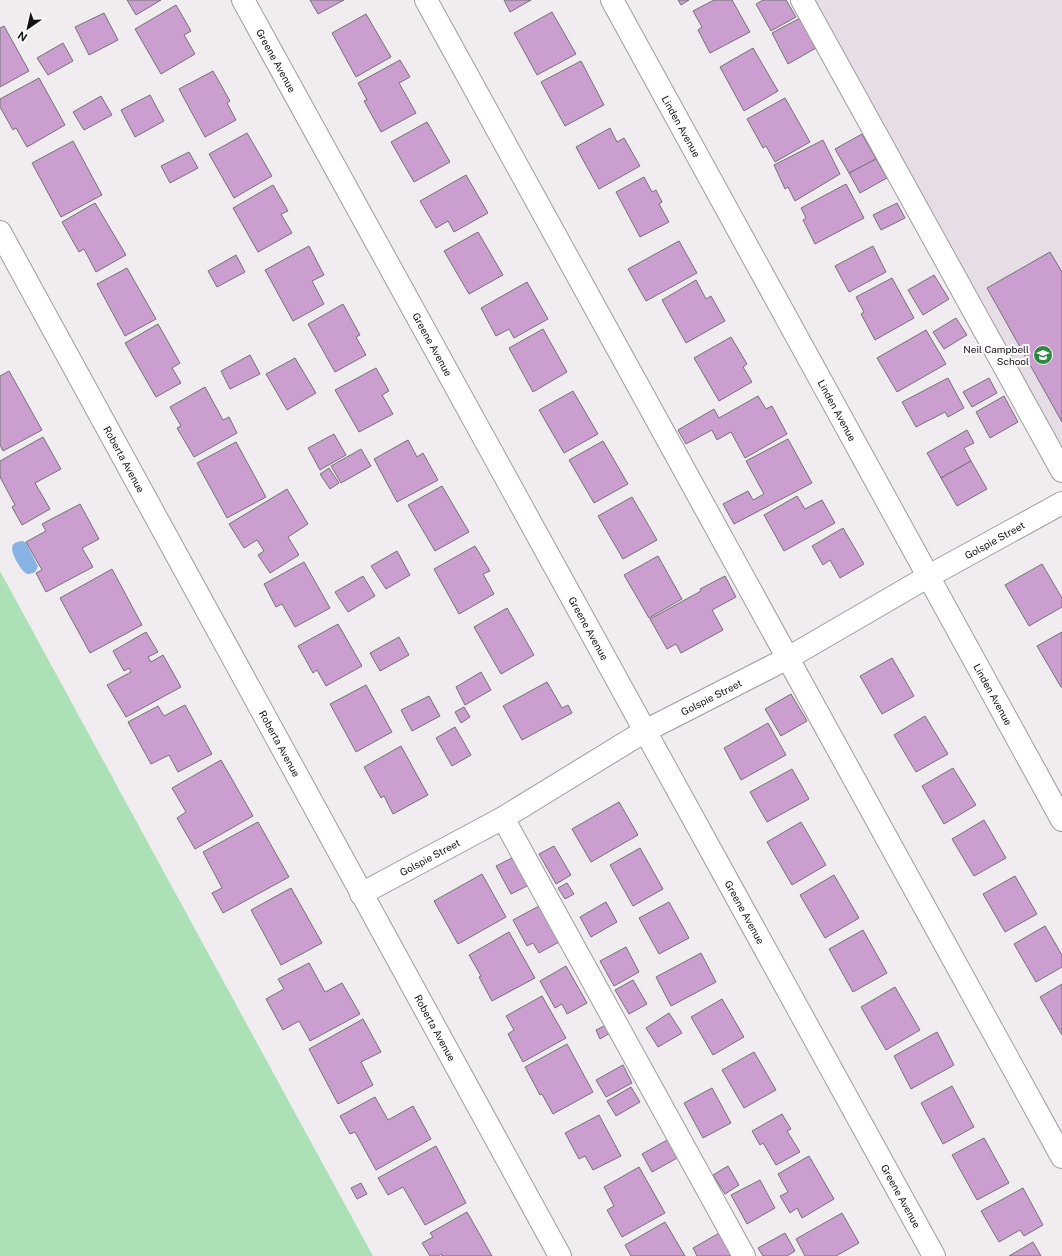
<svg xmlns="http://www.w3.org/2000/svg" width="1062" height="1256" viewBox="0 0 1062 1256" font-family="'Public Sans',sans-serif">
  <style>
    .built { fill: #e6dde6 }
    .green { fill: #ace1b7 }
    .water { fill: #8ab3e5 }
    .building { fill: #cb9ed0; stroke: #757275 }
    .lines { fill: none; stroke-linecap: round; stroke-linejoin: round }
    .minor-casing { stroke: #9f9c9f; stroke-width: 24 }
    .minor { stroke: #fff; stroke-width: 22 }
    .labels { text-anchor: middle; stroke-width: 4; stroke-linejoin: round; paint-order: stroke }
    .street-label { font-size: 10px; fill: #131213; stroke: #fdfafe }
    .poi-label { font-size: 10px; fill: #131213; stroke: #fdfafe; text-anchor: end }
  </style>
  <rect width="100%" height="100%" fill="#f0ecf0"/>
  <polygon class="built" points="813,0 1062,0 1062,461"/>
  <polygon class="green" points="0,571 373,1256 0,1256"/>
  <path class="water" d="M23 541 26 543 38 566C36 572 34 574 27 574 22 571 20 567 17 562 12 552 7 542 23 541Z"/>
  <g class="building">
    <polygon points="127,0 161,0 136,15"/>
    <polygon points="310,0 344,0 318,14"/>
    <polygon points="504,0 531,0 510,12"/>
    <polygon points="678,0 689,0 681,5"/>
    <polygon points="714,0 732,0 750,32 710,53 698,30 702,27 693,11"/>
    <polygon points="763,0 786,0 796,17 771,31 756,4"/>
    <polygon points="176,5 191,31 184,35 195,54 161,74 135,29"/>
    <polygon points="552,12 576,54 537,75 514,33"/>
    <polygon points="104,13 118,40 89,55 75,27"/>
    <polygon points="366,14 391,57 356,77 332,33"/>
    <polygon points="800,18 816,48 788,64 772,33"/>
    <polygon points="4,26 29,71 0,87 0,28"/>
    <polygon points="63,43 73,61 48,75 37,58"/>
    <polygon points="753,48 778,91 744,111 720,67"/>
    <polygon points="400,60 410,77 399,83 416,113 381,132 364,101 367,100 358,83"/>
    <polygon points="581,61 604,105 565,126 541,82"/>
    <polygon points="213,71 230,101 227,103 236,120 205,137 179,89"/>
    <polygon points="39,78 65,125 27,147 16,128 13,130 0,107 0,99"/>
    <polygon points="150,95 164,121 135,137 121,110"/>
    <polygon points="101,96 112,115 84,130 73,112"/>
    <polygon points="785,98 810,142 775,162 766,146 763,148 747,119"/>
    <polygon points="427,122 450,162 414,182 391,142"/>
    <polygon points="610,128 617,142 624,138 640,166 599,189 576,147"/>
    <polygon points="247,133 272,176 234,198 209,154"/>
    <polygon points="862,134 876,159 849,173 835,149"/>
    <polygon points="823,140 840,174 795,201 788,187 785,189 774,165"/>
    <polygon points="73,141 102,195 61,217 32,163"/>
    <polygon points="189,152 198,168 170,183 161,166"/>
    <polygon points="876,159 887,178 860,193 849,173"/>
    <polygon points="466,175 488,213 454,232 448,221 436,228 420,201"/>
    <polygon points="644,177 652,192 656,190 662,202 659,204 669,222 640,237 616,192"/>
    <polygon points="846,184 864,218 815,244 803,220 806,218 801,208"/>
    <polygon points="273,185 288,211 281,214 292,233 258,252 233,208"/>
    <polygon points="95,203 126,255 96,272 84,249 79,252 62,222"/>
    <polygon points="897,203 905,218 881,230 873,215"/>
    <polygon points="478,232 503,275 469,294 444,251"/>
    <polygon points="679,241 697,273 646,301 628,269"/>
    <polygon points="309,246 324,275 312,281 324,304 293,321 265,270"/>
    <polygon points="873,246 886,272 849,292 835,266"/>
    <polygon points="1050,252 1062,272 1062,422 987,288"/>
    <polygon points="236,255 245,272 217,287 208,271"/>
    <polygon points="127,268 156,319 125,336 97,284"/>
    <polygon points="934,275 949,299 923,315 908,290"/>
    <polygon points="892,278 914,318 875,340 861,314 864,312 856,297"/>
    <polygon points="696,280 706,299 711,296 725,321 686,343 662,300"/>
    <polygon points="527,282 548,319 514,338 509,329 496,336 481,308"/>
    <polygon points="343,304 360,335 356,337 366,355 335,372 308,324"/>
    <polygon points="956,318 967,335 944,349 933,332"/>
    <polygon points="158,324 180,363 172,368 181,383 156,397 125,343"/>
    <polygon points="543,329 567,372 533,392 509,348"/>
    <polygon points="926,330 946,364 897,392 877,358"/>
    <polygon points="731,337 747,364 743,367 752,382 719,401 694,358"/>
    <polygon points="250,355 260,374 230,389 221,371"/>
    <polygon points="295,358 316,393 287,410 266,374"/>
    <polygon points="376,368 389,391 382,395 393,414 359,432 335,390"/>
    <polygon points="9,371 42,430 3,451 0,445 0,376"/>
    <polygon points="948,378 964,408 948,417 945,412 916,427 902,402"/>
    <polygon points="989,378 997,393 972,407 963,392"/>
    <polygon points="205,387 223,420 229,417 237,433 194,457 177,428 181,426 170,407"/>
    <polygon points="573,391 598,434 564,453 539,410"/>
    <polygon points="758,396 766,409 772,406 787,434 745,458 731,432 717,440 712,430 686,444 678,430 714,409 719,418"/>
    <polygon points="1004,396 1018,422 990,438 976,412"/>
    <polygon points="967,430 974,443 964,448 971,461 941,478 927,453"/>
    <polygon points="334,434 346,455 320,470 308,448"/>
    <polygon points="43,437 61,469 35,483 50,509 22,525 12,507 15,505 0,477 0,461"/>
    <polygon points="788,439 812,483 734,524 723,504 748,491 753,500 764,494 746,461"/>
    <polygon points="408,440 417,457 423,453 438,480 397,502 374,459"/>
    <polygon points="603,441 628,484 594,503 569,460"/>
    <polygon points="236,442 266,497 227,518 197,463"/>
    <polygon points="361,449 371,466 341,483 331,466"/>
    <polygon points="971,461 987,489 957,506 941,478"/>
    <polygon points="329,468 339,483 330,489 320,474"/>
    <polygon points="442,486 469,532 435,551 408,505"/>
    <polygon points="287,489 308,524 288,537 299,555 270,573 258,555 264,551 257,540 244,548 229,524"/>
    <polygon points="797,496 805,509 822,500 835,523 784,551 764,515"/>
    <polygon points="632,497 657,540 623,559 598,516"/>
    <polygon points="80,504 99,539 82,548 93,567 46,592 36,573 42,570 26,542 46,531 42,524"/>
    <polygon points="843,528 864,564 840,578 830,560 823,565 812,546"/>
    <polygon points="475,546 490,571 483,574 494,594 459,614 434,569"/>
    <polygon points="397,551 410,575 386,589 371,566"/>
    <polygon points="658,556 682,599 649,618 624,575"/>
    <polygon points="304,562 330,608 295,627 282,604 276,607 264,584"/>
    <polygon points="1042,564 1062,598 1062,607 1029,626 1005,585"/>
    <polygon points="112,569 142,625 90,653 60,598"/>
    <polygon points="363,576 375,596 348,612 335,592"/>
    <polygon points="725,576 736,597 712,610 723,630 681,653 676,644 667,649 650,619 701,591 700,589"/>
    <polygon points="507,608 534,655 501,674 474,627"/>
    <polygon points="338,624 362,666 326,686 317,670 313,673 298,646"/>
    <polygon points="146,632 158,652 148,657 151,662 163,655 181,687 126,717 107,685 131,672 129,668 124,671 113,651"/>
    <polygon points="1062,632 1062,687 1061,687 1037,646"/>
    <polygon points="399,637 409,655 380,671 370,653"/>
    <polygon points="892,658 914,696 882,714 860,676"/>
    <polygon points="481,672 491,690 465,705 456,687"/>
    <polygon points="547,682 562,708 568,705 572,713 522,740 503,706"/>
    <polygon points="366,685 392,732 356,752 330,704"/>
    <polygon points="791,694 807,721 781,736 765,709"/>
    <polygon points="429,696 440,716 412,731 401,710"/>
    <polygon points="185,705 212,754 178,772 169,755 151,764 128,722 158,706 164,716"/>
    <polygon points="464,707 470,717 461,723 455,712"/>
    <polygon points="925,716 948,754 916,772 894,735"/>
    <polygon points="768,723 786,755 741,780 724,748"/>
    <polygon points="455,727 471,755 452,766 436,738"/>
    <polygon points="401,746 428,795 393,814 384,796 381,798 364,767"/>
    <polygon points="221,760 253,816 195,849 177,818 186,812 172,788"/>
    <polygon points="953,768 976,805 944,824 922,786"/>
    <polygon points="792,769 809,799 767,822 750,792"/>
    <polygon points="619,802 638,835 591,862 572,829"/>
    <polygon points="984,820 1006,858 974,876 952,839"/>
    <polygon points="258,822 289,877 223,913 212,893 222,888 203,852"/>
    <polygon points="801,822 826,865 792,885 767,842"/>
    <polygon points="554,846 571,875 556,884 539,854"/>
    <polygon points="640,848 663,889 633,906 610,865"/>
    <polygon points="516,856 531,884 511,894 496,866"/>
    <polygon points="482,874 506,917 458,944 434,901"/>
    <polygon points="834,875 859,918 825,938 800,895"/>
    <polygon points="1015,876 1037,914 1005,932 983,894"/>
    <polygon points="567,883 574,894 565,899 558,888"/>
    <polygon points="291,888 322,943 281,965 251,910"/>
    <polygon points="606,902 617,922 591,937 580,917"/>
    <polygon points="669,902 689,938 659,954 639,918"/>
    <polygon points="539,906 559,942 539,953 533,943 527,946 513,920"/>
    <polygon points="1045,926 1062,955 1062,967 1036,982 1014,944"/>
    <polygon points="863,930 887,973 853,992 829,949"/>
    <polygon points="509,932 535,978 492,1001 479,977 481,976 469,955"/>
    <polygon points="626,947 639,972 614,986 600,961"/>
    <polygon points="701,953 716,982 671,1006 656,977"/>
    <polygon points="309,963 325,992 342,983 360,1014 310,1041 299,1021 283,1030 266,999 284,989 278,979"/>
    <polygon points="566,966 587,1003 567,1014 562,1004 555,1008 540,981"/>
    <polygon points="633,980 647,1004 629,1014 615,990"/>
    <polygon points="1062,984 1062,1035 1040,997"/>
    <polygon points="895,987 920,1030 886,1050 861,1007"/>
    <polygon points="542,996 566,1038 523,1062 508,1034 514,1030 506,1016"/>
    <polygon points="722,999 744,1037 713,1055 691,1017"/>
    <polygon points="669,1013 682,1033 658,1047 646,1028"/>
    <polygon points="363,1019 381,1052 361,1062 373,1085 338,1104 309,1049"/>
    <polygon points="606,1025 610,1033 600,1039 596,1030"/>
    <polygon points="937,1032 954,1065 911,1089 894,1056"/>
    <polygon points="567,1044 593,1092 553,1114 542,1094 540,1095 525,1067"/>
    <polygon points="754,1052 776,1090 744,1108 722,1070"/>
    <polygon points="623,1065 632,1083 606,1097 596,1080"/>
    <polygon points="952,1086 974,1127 943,1144 921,1103"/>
    <polygon points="631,1087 640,1102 616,1116 607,1101"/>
    <polygon points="712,1088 731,1123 703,1138 684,1103"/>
    <polygon points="375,1097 388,1120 413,1106 431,1139 376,1170 355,1132 350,1134 340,1116"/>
    <polygon points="782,1114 791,1129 787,1131 800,1152 776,1165 763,1143 760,1145 752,1131"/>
    <polygon points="599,1115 621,1156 593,1170 585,1156 579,1159 565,1133"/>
    <polygon points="984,1138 1009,1183 977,1200 952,1155"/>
    <polygon points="669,1139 679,1157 652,1172 642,1154"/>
    <polygon points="436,1146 466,1203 425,1225 403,1187 388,1195 378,1178"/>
    <polygon points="809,1156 834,1199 802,1218 797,1208 790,1213 780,1196 788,1192 778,1174"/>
    <polygon points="728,1166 739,1185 725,1194 713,1175"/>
    <polygon points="639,1167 665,1213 622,1237 607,1210 614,1206 604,1187"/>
    <polygon points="760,1180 775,1208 747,1224 731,1195"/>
    <polygon points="361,1183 367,1194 357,1199 351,1188"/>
    <polygon points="1023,1188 1043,1225 1024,1236 1020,1230 999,1242 981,1211"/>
    <polygon points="467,1212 492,1256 442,1256 441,1254 438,1256 430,1256 422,1243 433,1237 430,1233"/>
    <polygon points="842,1213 859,1243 836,1256 805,1256 796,1239"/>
    <polygon points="665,1222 685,1256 631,1256 625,1245"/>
    <polygon points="721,1232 732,1254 729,1256 697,1256 693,1248"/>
    <polygon points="785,1233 795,1251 787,1256 763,1256 758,1248"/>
    <polygon points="1033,1242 1041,1256 1009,1256"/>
  </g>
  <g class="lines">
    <g class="minor-casing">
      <g id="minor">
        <path id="s1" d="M243 0 934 1256"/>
        <polyline points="426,0 1062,1157"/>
        <path id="s2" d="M612 0 1062 820"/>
        <polyline points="802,0 1062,471"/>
        <path id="s3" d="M0 232 560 1256"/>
        <polyline points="503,818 744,1256"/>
        <path id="s4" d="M361 894 503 818 645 731 788 658 929 576 1062 503"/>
      </g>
    </g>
    <use href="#minor" class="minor"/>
  </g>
  <defs>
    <g id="school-disc" transform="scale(1)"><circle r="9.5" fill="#2a893c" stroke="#fdfafe"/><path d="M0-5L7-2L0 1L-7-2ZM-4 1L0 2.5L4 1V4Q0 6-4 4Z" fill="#fff"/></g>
  </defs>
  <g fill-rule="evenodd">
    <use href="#school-disc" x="1043" y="355"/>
  </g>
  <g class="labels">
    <g class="street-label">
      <text dy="4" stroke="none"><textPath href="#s1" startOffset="69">Greene Avenue</textPath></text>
      <text dy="4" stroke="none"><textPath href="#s2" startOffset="144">Linden Avenue</textPath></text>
      <text dy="4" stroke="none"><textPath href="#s1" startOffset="393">Greene Avenue</textPath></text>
      <text dy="4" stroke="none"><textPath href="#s2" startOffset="468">Linden Avenue</textPath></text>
      <text dy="4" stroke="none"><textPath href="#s3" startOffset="259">Roberta Avenue</textPath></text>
      <text dy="4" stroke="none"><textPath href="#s4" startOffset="726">Golspie Street</textPath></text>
      <text dy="4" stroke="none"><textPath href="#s1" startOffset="717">Greene Avenue</textPath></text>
      <text dy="4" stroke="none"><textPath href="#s2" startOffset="792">Linden Avenue</textPath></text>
      <text dy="4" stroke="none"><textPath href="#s4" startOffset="402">Golspie Street</textPath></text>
      <text dy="4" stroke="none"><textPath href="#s3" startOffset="583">Roberta Avenue</textPath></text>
      <text dy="4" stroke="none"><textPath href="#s4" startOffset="78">Golspie Street</textPath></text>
      <text dy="4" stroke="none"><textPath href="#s1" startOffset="1041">Greene Avenue</textPath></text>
      <text dy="4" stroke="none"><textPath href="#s3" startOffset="907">Roberta Avenue</textPath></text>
      <text dy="4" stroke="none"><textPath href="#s1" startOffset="1365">Greene Avenue</textPath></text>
    </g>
    <g class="poi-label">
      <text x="1029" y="353">Neil Campbell<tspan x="1029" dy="12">School</tspan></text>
    </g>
  </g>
  <g transform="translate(28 28) rotate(214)" stroke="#fdfafe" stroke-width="3" paint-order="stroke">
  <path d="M0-3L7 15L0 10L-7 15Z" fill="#131213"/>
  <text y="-6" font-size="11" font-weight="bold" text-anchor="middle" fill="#131213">N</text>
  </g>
</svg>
